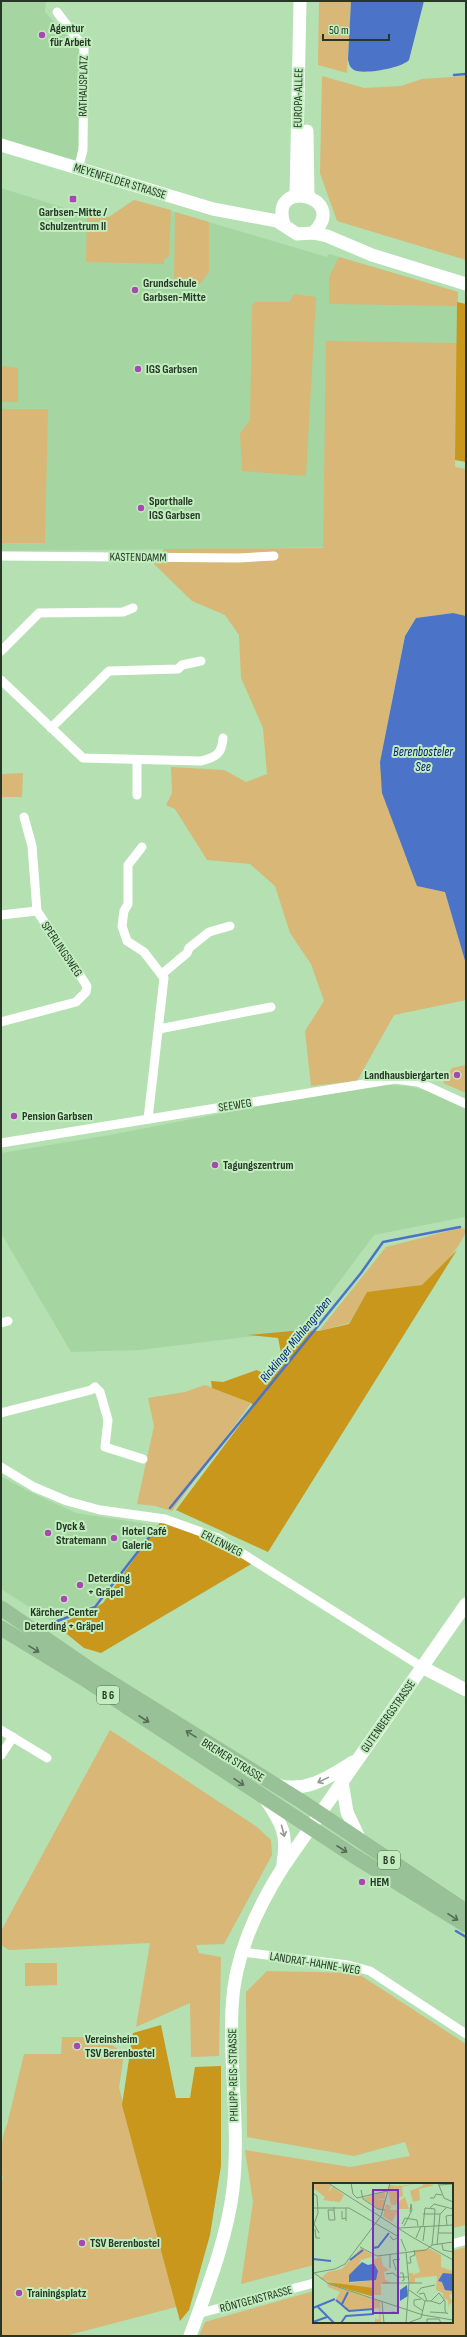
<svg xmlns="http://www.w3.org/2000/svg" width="467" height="2337" viewBox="0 0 467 2337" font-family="'Sofia Sans Condensed',sans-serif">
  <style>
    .built { fill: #a5d6a2 }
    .green { fill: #d8b777 }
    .forest { fill: #c8971c }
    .water { fill: #4b73c7 }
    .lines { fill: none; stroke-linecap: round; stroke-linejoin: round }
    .stream { stroke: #4b73c7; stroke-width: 2.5 }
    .street { stroke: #fff; stroke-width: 9 }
    .secondary { stroke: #fff; stroke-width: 13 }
    .primary { stroke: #98c197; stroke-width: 15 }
    .oneway { stroke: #546e53 }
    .oneway2 { stroke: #929b92 }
    .poi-dot { fill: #a749b1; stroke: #c1edbf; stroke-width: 1.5 }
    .labels { text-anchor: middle; stroke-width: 4; stroke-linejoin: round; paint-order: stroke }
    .shield { fill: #c1edbf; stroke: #546e53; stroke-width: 1 }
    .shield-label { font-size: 11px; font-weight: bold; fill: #263725 }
    .poi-label { font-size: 12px; font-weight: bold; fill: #263725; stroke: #c1edbf; text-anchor: start }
    .street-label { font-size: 12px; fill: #263725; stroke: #c1edbf }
    .water-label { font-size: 13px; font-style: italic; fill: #00197e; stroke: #c1edbf }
    .inset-river { fill: none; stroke: #4b73c7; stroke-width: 2 }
    .inset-road { fill: none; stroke: #7b9c7a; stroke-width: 1 }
    .view { fill: #7b2cbf; fill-opacity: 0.15; stroke: #7b2cbf; stroke-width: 2 }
    .inset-edge { fill: none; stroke: #263725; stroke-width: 2 }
  </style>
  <rect width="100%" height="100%" fill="#b4e0b2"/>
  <g class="built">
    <polygon points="1,1 46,1 45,12 79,48 79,146 76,161 1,140"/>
    <polygon points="1,188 87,215 109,217 134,200 327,257 329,254 458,292 453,546 1,551"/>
    <polygon points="384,1085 407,1086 437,1093 466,1107 465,1217 374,1235 303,1330 139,1350 71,1352 1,1233 1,1153 110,1135 259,1106"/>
    <polygon points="1,1476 28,1491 76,1513 154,1525 131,1568 95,1604 51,1621 1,1589"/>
  </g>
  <g class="green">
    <polygon points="319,1 351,1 347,73 318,65"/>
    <polygon points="322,76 364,88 401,86 422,79 466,76 466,260 337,221 320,173"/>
    <polygon points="134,200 171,210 169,256 164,260 164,264 86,262 87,215 109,217"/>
    <polygon points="175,212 209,222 209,272 200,284 174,283"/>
    <polygon points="339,257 458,292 457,306 329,304 329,277"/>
    <polygon points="294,294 316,297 306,476 242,471 240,433 250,420 252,306 255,302 289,302"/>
    <polygon points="326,341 457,343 455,467 466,469 466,616 453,613 416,618 405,635 380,762 445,892 466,964 466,1000 394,1015 357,1081 311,1086 305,1031 324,1001 311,964 290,933 275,886 250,864 207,860 175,809 166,805 172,793 171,767 224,770 246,782 267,774 263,728 241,678 239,635 225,615 192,601 154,564 164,549 323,548"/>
    <polygon points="2,366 18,368 18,402 1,402"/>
    <polygon points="1,409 48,409 45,543 1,543"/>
    <polygon points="23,773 22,797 1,797 1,774"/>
    <polygon points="466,1065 466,1093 443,1083 452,1068"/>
    <path d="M460 1228 466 1229C466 1241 433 1279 422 1285 414 1289 378 1291 367 1292L349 1323 319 1331 386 1247Z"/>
    <polygon points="205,1385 251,1403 172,1511 155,1506 137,1504 154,1426 148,1398 185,1392"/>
    <polygon points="110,1730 257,1827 271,1840 272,1855 224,1944 196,1945 199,1953 221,1957 219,2056 191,2057 190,2003 136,2027 150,1943 9,1950 1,1945 1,1931"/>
    <polygon points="25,1963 57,1963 57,1985 25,1986"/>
    <polygon points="267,1971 357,1973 466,2044 466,2225 452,2228 452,2184 314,2184 314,2265 241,2284 253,2202 245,2150 350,2167 410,2156 405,2142 354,2156 247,2137 246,1992"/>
    <path d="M62 2037H102L124 2054 119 2088 180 2306 65 2336H1V2180L3 2179C0 2164 0 2139 7 2125L24 2054H61Z"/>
    <polygon points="466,2247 466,2335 199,2336 205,2322 314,2291 314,2322 452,2322 452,2251"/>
  </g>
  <g class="forest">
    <polygon points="457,302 466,304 466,462 455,460"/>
    <polygon points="457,1250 268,1552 176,1510 254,1406 251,1403 212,1388 211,1381 223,1382 257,1370 270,1377 283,1362 278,1338 248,1335 303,1330 319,1331 349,1324 367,1292 422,1285"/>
    <polygon points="161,1521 208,1539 253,1563 101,1653 84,1648 56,1625 88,1612 103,1603"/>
    <polygon points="161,2025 176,2098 190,2098 195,2067 221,2066 221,2166 210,2235 189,2310 180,2321 122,2105 133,2033"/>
  </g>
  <g class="water">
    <path d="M351 1H424L409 60C402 68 363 75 354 70 349 67 349 63 348 59Z"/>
    <polygon points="453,613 466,616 466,964 445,892 417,886 382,793 380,762 405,636 416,618"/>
  </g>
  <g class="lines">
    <g class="stream">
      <polyline points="454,75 466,74"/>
      <polyline points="170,1508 361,1273 383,1242 460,1227"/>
      <polyline points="52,1623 95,1607 154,1531"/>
      <polyline points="456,1931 466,1937"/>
    </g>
    <g class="street">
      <polyline points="57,12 84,48 83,150 78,169"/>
      <polyline points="1,556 238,558 274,556"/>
      <polyline points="1,651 39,613 123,612 133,608"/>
      <path d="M1 680 83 758 201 761C216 757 222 754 223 738"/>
      <polyline points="51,728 109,671 178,669 182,665 201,661"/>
      <polyline points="137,760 137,795"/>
      <polyline points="142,847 128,865 128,904 124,911 122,926 127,941 144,952 164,978 148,1119"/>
      <polyline points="1,915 37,911"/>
      <polyline points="162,974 187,953 189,948 209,932 230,926"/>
      <polyline points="1,1022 76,1002 86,992 87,986 37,911 32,846 24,817"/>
      <polyline points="159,1029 271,1007"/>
      <polyline points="1,1143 395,1079 418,1082 466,1104"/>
      <polyline points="1,1323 8,1321"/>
      <polyline points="1,1413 91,1390 95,1387 100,1392 108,1420 105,1447 143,1459"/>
      <polyline points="1,1467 34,1487 67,1501 100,1510 165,1519 218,1538 422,1667"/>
      <polyline points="1,1730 47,1758"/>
      <polyline points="1,1755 13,1737"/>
      <polyline points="242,1952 348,1965 370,1971 466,2034"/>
      <polyline points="452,2244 466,2240"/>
      <polyline points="197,2314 314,2283"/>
    </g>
    <g class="secondary">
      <polyline points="307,131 308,195"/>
      <polyline points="1,145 213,209 277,221 297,234 313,233 327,236 372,255 466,284"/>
      <polyline points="296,196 300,1"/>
      <path d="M284 224C268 176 351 197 313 233"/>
      <polyline points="422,1667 466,1690"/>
      <polyline points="342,1782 347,1812 360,1840"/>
      <path d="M277 1785C307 1793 329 1777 353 1762"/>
      <path d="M266 1800C282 1824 288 1834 283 1863"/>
      <path d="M190 2336C207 2289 227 2239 233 2189 240 2128 229 2068 232 2008 234 1957 256 1910 283 1867L466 1604"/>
    </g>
    <g class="primary">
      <polyline points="1,1608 88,1668 301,1801 466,1911"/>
      <polyline points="1,1628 83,1678 354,1856 466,1925"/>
    </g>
  </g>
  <defs><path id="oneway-shaft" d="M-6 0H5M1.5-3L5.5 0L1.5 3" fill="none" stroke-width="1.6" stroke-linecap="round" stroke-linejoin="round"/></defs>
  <g class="oneway">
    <use href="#oneway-shaft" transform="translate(34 1649) rotate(32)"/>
    <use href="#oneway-shaft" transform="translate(144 1719) rotate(33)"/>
    <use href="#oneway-shaft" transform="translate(191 1734) rotate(-148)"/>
    <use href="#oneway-shaft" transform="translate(239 1782) rotate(34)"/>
    <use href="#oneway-shaft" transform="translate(342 1849) rotate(33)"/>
    <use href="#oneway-shaft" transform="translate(453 1917) rotate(33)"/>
  </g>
  <g class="oneway2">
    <use href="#oneway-shaft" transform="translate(323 1780) rotate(154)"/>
    <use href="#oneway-shaft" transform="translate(283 1831) rotate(75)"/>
  </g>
  <g class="poi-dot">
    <circle cx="42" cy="35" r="4"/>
    <rect x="69" y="195" width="8" height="8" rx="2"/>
    <circle cx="135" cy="290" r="4"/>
    <circle cx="138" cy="369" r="4"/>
    <circle cx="141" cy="508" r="4"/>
    <circle cx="457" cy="1075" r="4"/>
    <circle cx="14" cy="1116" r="4"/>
    <circle cx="215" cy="1165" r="4"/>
    <circle cx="48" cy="1533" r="4"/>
    <circle cx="114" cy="1538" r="4"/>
    <circle cx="80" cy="1585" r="4"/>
    <circle cx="64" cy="1599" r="4"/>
    <circle cx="362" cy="1882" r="4"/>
    <circle cx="77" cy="2046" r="4"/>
    <circle cx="82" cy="2243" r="4"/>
    <circle cx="19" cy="2293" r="4"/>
  </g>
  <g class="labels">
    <g class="shield">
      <rect x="97" y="1686" width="22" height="18" rx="3"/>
      <rect x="378" y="1851" width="22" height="18" rx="3"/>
    </g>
    <g class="shield-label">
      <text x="108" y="1699">B 6</text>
      <text x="389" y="1864">B 6</text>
    </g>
    <g class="poi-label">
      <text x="50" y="32">Agentur<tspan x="50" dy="14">für Arbeit</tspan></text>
      <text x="73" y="216" text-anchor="middle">Garbsen-Mitte /<tspan x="73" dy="14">Schulzentrum II</tspan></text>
      <text x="143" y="287">Grundschule<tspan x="143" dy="14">Garbsen-Mitte</tspan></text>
      <text x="146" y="373">IGS Garbsen</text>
      <text x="149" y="505">Sporthalle<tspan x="149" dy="14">IGS Garbsen</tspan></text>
      <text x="449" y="1079" text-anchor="end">Landhausbiergarten</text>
      <text x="22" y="1120">Pension Garbsen</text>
      <text x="223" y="1169">Tagungszentrum</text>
      <text x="56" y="1530">Dyck &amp;<tspan x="56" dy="14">Stratemann</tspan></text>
      <text x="122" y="1535">Hotel Café<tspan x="122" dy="14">Galerie</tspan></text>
      <text x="88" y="1582">Deterding<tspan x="88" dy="14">+ Gräpel</tspan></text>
      <text x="64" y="1616" text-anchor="middle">Kärcher-Center<tspan x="64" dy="14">Deterding + Gräpel</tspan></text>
      <text x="370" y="1886">HEM</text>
      <text x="85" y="2043">Vereinsheim<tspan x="85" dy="14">TSV Berenbostel</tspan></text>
      <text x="90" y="2247">TSV Berenbostel</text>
      <text x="27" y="2297">Trainingsplatz</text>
    </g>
    <g class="street-label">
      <text transform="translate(83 86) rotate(-89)" y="4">RATHAUSPLATZ</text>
      <text transform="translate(298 98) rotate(-89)" y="4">EUROPA-ALLEE</text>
      <text transform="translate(120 181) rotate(17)" y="4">MEYENFELDER STRASSE</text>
      <text transform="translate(138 557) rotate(1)" y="4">KASTENDAMM</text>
      <text transform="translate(62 949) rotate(56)" y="4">SPERLINGSWEG</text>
      <text transform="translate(235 1105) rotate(-9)" y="4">SEEWEG</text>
      <text transform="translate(222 1543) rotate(27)" y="4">ERLENWEG</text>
      <text transform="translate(388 1716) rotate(-55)" y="4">GUTENBERGSTRASSE</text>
      <text transform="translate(233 1760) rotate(32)" y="4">BREMER STRASSE</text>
      <text transform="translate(315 1963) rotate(9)" y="4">LANDRAT-HAHNE-WEG</text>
      <text transform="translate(233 2075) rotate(-91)" y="4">PHILIPP-REIS-STRASSE</text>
      <text transform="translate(256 2299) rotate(-15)" y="4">RÖNTGENSTRASSE</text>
    </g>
    <g class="water-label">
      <text x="423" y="756">Berenbosteler<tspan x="423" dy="15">See</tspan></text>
      <text transform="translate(295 1339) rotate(-51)" y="5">Ricklinger Mühlengraben</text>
    </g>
  </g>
  <g transform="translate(313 2183)">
    <rect width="140" height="140" fill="#b4e0b2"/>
    <path d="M0 0H14L18 3 15 9 20 4 31 12 27 19 10 17 12 14 0 5ZM105 0 89 4 90 13 85 15 83 22H78L75 8 88 4 75 7 77 2 87 3 86 1 88 3ZM110 0 122 2 106 6 107 17 100 19 97 8 110 3ZM72 9V16H63L72 17 71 26H66L50 15ZM92 14 96 26H85V19ZM73 21 78 23 77 27H85L79 39 70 33ZM48 65 61 73 48 77 37 100 61 97 60 77 68 73 70 83 76 87 71 89 72 96 77 100 68 101V112H61V105L29 102 7 96 15 89 29 86ZM117 66 128 72V84L140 88V110L136 112 139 119 136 122V127L135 117 130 115V110L123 107 124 93 102 95V100H97L96 90H100V92L107 89 101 67ZM14 101 67 118 68 140H62V135L65 137 66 135V125L36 128 23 116 27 109 15 104Z" fill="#d8b777"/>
    <path d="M13 99 61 105V114L23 103Z" fill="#c8971c"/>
    <path d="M59 77 65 88 63 97 36 99V92L49 79 55 82 59 81ZM130 90 140 91V108L132 107 129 99 125 98ZM94 102 95 113 87 118V107Z" fill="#4b73c7"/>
    <path class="inset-river" d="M60 65 65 64 76 50M0 76 18 78M37 77 50 67M23 117 36 128 61 126M29 121 35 109M5 124 21 140M0 125 22 116M0 139 14 134M28 140 33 133 61 131"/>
    <path class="inset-road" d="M15 0 99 54 140 77M38 0 40 11 44 15 74 8M125 0 131 15 140 19M126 2 140 1M48 7 50 16 65 26 72 27M0 10 4 13 5 30 1 41 6 50M117 15H121L123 11 129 12M0 25H36L86 54 80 57 77 53M117 25 121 21 140 26M21 27 22 37H16L15 27H21V24M29 28V36L33 35M110 31H127M68 33 77 0M33 38V25M89 41 92 35 104 37 105 43M91 43 99 27 98 21 97 29M110 43 112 25 122 26 121 43M134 43 133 33 140 32M85 45 140 42M2 46 3 55H7M125 50H140M103 55 108 43M88 56 93 68M110 58 112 43M129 61 130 67 140 69M119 62 140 59M119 62 121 43M124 62 127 31 133 25M47 64 64 73 113 67 119 62M77 71V85M94 80H98L97 74 102 72 101 67M83 87 80 77 87 76M0 89 16 101 110 132 140 137M0 90 22 86 32 81 68 33M87 90H90L91 97 89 98M73 91 80 90 85 94H95M70 100H109M96 107 112 118 108 135 97 139M104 110 108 105 122 102M106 111 111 110 114 118M108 116 101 117V122L110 128M112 118H118L126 110 132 118V128L135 131M118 118 127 121 131 117M69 119 71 140M117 129 134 130M69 130 82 129M93 140 96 100 93 69M114 140V136H126L128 140"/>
    <path class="view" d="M60 7H85V130H60Z"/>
    <rect width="140" height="140" class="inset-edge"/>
  </g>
  <rect width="467" height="2337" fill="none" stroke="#263725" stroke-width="4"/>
  <path d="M323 34v6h66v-6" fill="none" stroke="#263725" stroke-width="2"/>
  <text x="329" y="34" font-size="12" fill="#263725" stroke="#c1edbf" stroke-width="3" paint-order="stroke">50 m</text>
</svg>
